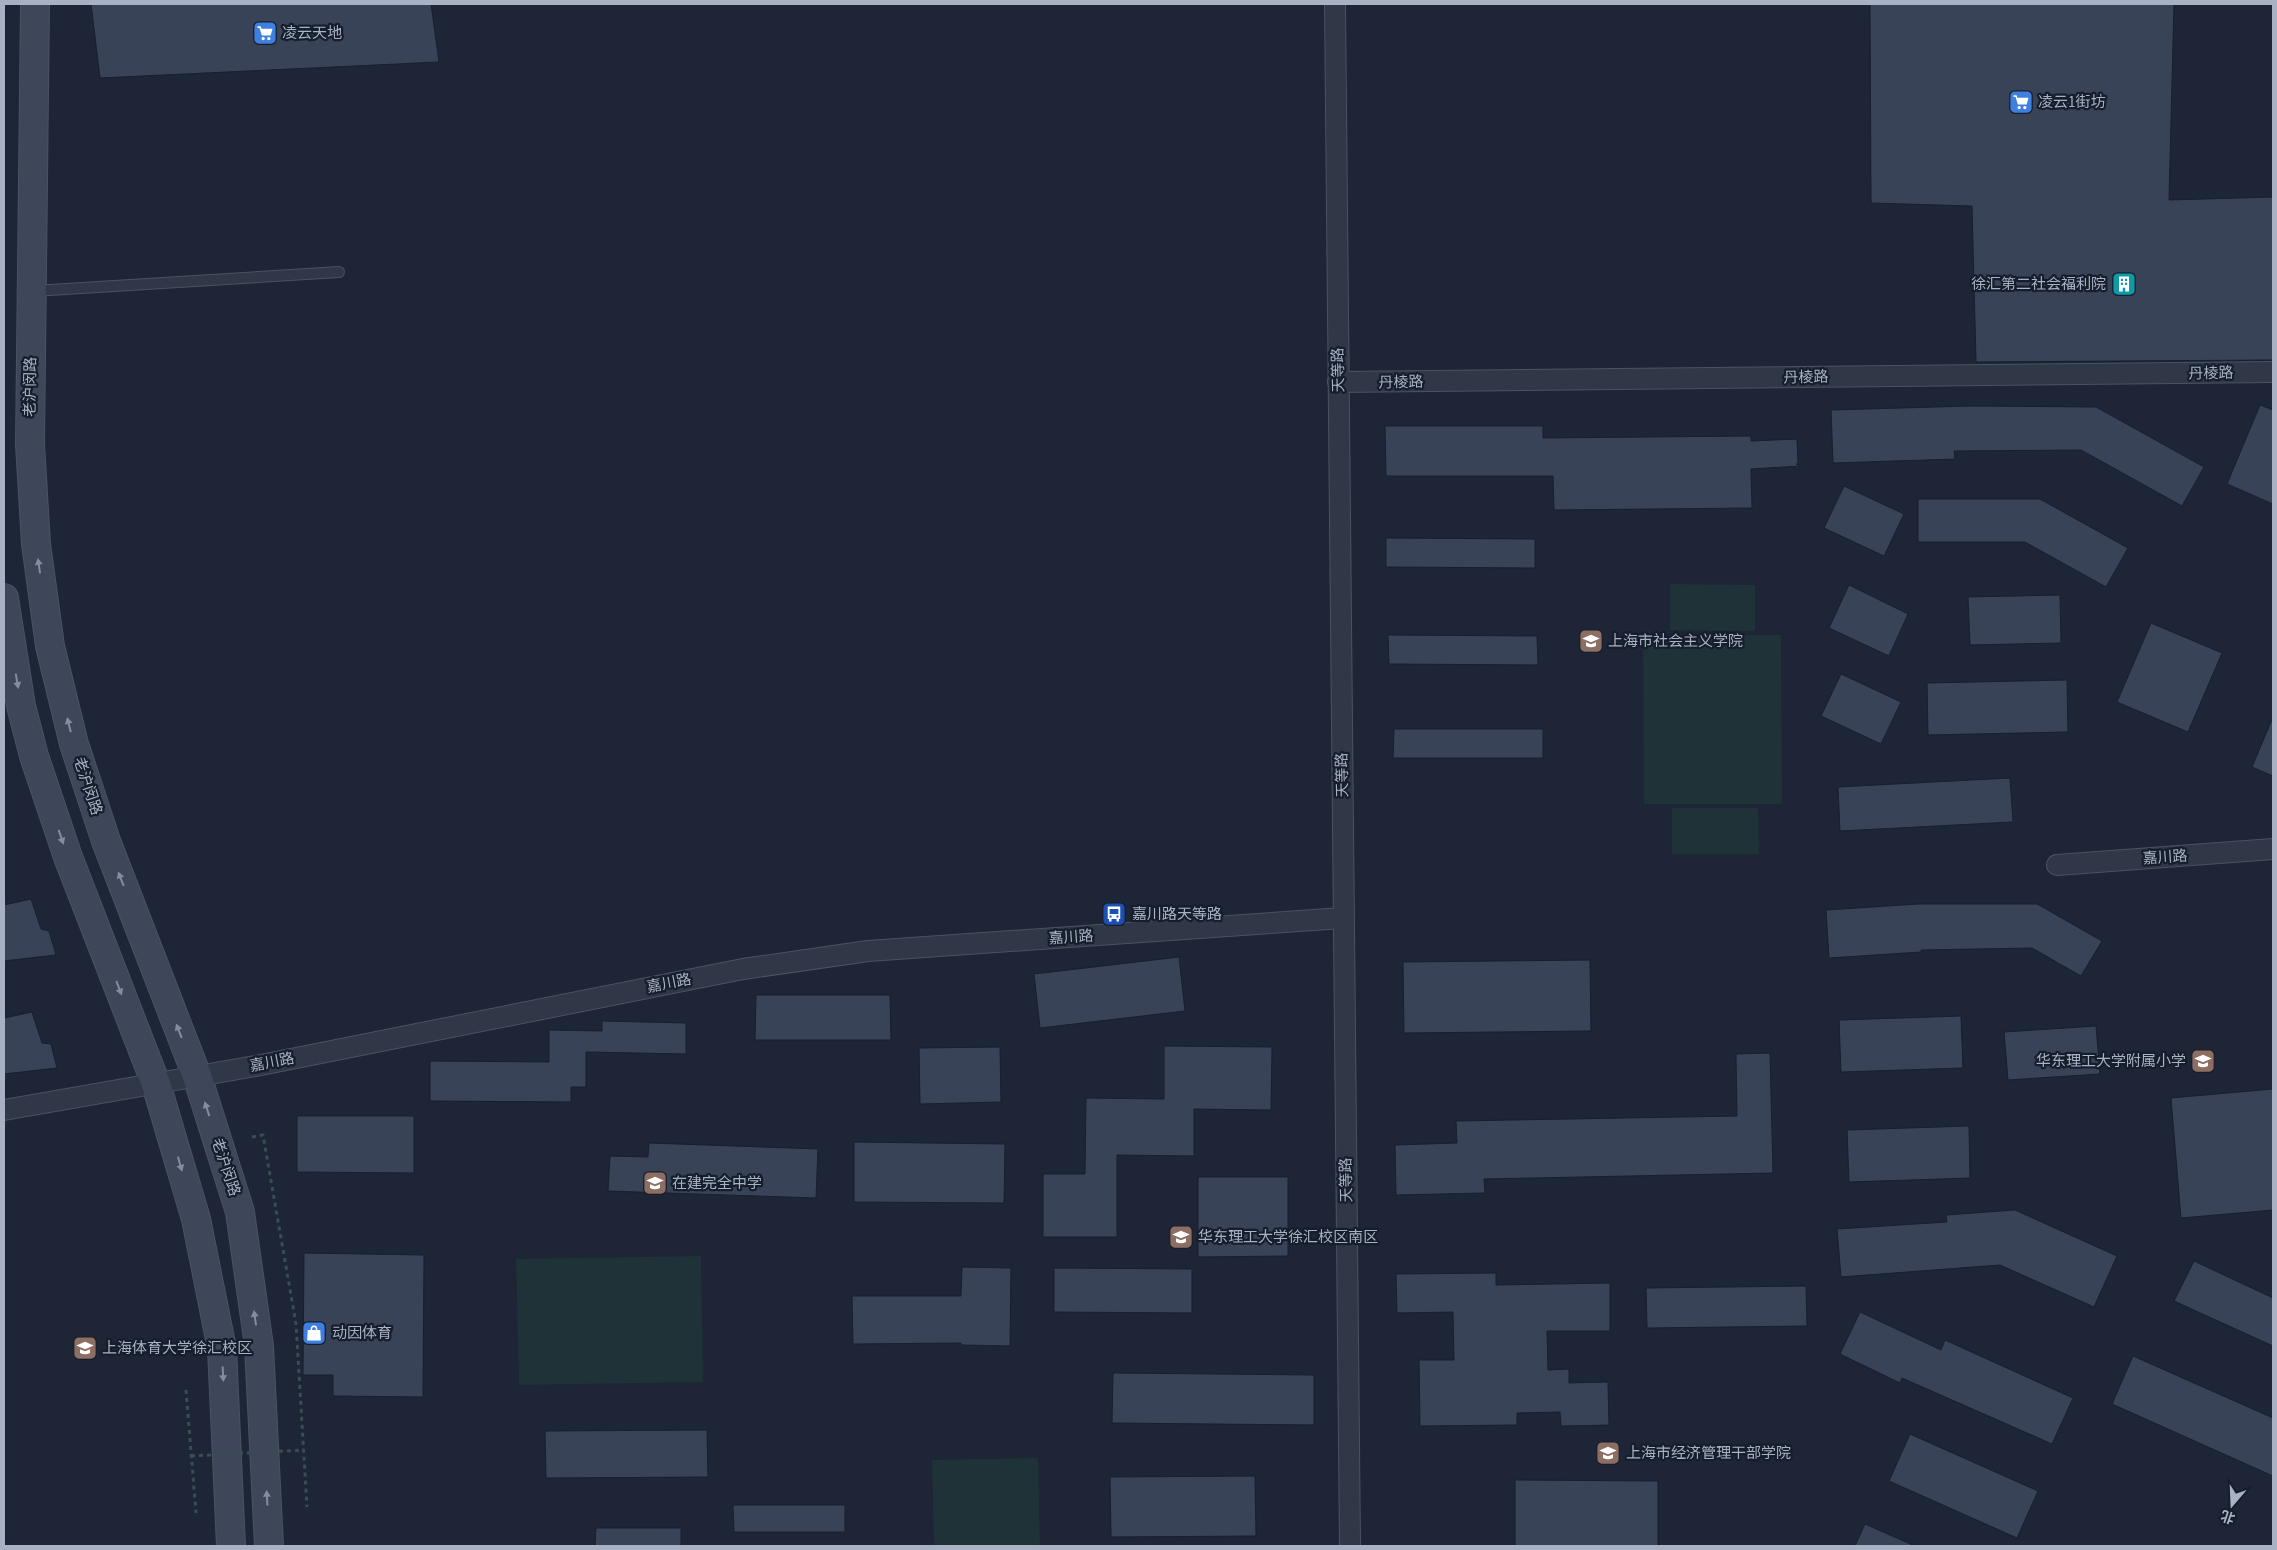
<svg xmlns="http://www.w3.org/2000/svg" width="2277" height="1550" viewBox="0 0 2277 1550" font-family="'Source Sans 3','Noto Sans SC',sans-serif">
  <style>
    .green { fill: #1f3237 }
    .building { fill: #384358; stroke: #181f2d }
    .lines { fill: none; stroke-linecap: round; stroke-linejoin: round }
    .lane-casing { stroke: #4b5262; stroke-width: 12 }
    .street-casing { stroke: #4b5262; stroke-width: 22 }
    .secondary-casing { stroke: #4b5262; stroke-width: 30 }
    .path { stroke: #394e52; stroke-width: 3; stroke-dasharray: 4 4; stroke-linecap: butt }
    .lane { stroke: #303847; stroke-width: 10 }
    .street { stroke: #303847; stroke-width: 20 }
    .secondary { stroke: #3e465a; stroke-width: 28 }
    .path-bridge { stroke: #394e52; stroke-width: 3; stroke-dasharray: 4 4; stroke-linecap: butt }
    .oneway { fill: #848ca0 }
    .labels { text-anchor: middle; stroke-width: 4.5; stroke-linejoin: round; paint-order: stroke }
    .poi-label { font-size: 15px; fill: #a9b1c5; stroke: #161d2b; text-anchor: start }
    .street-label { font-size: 15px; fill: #a9b1c5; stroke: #161d2b }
  </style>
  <rect width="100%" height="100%" fill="#1d2536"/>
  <g class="green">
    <polygon points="1670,584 1755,585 1755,631 1670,630"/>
    <polygon points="1781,635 1782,804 1644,804 1643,636"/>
    <polygon points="1672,808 1758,808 1759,854 1672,854"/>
    <polygon points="701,1256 703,1382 519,1385 516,1259"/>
    <polygon points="1038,1458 1040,1546 934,1546 932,1460"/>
  </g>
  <g class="building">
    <polygon points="91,4 431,4 439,62 100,78"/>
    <polygon points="1870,4 2174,4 2169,200 2273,197 2273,360 1976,362 1972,206 1871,203"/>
    <polygon points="2260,405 2273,410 2273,504 2227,484"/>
    <polygon points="1971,406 2096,407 2204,467 2182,506 2081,450 1954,451 1955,459 1833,463 1831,410"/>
    <polygon points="1385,426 1543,426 1543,438 1751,436 1751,441 1797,439 1798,464 1796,464 1801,466 1751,469 1752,508 1554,510 1553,476 1386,476"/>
    <polygon points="1844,486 1904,514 1884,556 1824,528"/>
    <polygon points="1918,499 2040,499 2128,548 2106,587 2025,542 1918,542"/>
    <polygon points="1386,538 1535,539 1535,568 1386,567"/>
    <polygon points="1849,585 1908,614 1889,656 1829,628"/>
    <polygon points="2060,595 2061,643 1970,645 1968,597"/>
    <polygon points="2151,623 2222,653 2188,732 2117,702"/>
    <polygon points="1388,635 1537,636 1538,665 1389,664"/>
    <polygon points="1841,674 1901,702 1881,744 1821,716"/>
    <polygon points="2067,680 2068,732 1928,735 1927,683"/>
    <polygon points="2273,717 2273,776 2252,767"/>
    <polygon points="1394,729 1543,729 1543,758 1393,758"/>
    <polygon points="2010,778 2013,822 1840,831 1838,787"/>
    <polygon points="31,899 41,929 49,931 56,955 4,961 4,905"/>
    <polygon points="1918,904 2037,904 2102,941 2081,976 2032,948 1921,950 1921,952 1829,958 1826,910"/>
    <polygon points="1179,957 1185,1011 1040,1028 1034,974"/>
    <polygon points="1590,960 1591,1031 1404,1033 1403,962"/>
    <polygon points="756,995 890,995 891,1040 755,1040"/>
    <polygon points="32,1012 42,1043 51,1044 57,1068 4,1074 4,1018"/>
    <polygon points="1961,1016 1963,1068 1841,1072 1839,1020"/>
    <polygon points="602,1021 686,1023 686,1054 586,1052 586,1087 571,1087 571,1102 430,1101 430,1061 549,1062 549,1030 602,1031"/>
    <polygon points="2096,1026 2100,1074 2008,1080 2004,1032"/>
    <polygon points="1164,1046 1272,1047 1271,1110 1194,1109 1194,1156 1117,1155 1117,1237 1043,1237 1043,1174 1085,1174 1086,1098 1164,1099"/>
    <polygon points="1000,1047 1001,1102 920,1104 919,1048"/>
    <polygon points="1770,1053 1773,1173 1484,1179 1485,1193 1396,1195 1395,1145 1457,1143 1456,1121 1737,1116 1736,1054"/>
    <polygon points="2273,1089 2273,1210 2181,1218 2171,1098"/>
    <polygon points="297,1116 414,1116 414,1173 297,1172"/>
    <polygon points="1969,1126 1970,1178 1849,1182 1847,1130"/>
    <polygon points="854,1142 1005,1144 1004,1203 854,1202"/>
    <polygon points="649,1143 818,1149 816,1198 608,1191 610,1156 648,1157"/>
    <polygon points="1198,1177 1288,1177 1288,1256 1198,1257"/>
    <polygon points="2015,1210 2117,1256 2094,1307 2000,1265 1841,1277 1837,1229 1947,1222 1946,1215"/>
    <polygon points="304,1253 424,1255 423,1397 333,1396 333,1375 303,1375"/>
    <polygon points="2194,1261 2273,1298 2273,1346 2174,1301"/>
    <polygon points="962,1267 1011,1268 1010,1346 961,1345 961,1343 853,1344 852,1296 961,1296"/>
    <polygon points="1054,1268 1192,1269 1192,1313 1054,1312"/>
    <polygon points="1496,1273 1496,1285 1610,1283 1610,1331 1547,1331 1548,1370 1569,1369 1569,1383 1608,1382 1609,1425 1561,1426 1560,1412 1517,1413 1517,1425 1420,1426 1419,1360 1454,1360 1453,1312 1397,1313 1396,1274"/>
    <polygon points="1806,1286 1807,1326 1647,1328 1646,1288"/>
    <polygon points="1860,1312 1941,1350 1945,1340 2073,1398 2052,1444 1902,1378 1900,1383 1840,1354"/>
    <polygon points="2133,1356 2273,1418 2273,1476 2112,1404"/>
    <polygon points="1113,1373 1314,1375 1314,1425 1112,1423"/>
    <polygon points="707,1430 708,1477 546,1478 545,1431"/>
    <polygon points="1910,1434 2038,1491 2017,1538 1889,1481"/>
    <polygon points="1255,1476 1256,1536 1111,1537 1110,1477"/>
    <polygon points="1515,1480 1658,1481 1658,1546 1515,1546"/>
    <polygon points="733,1505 845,1505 845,1532 734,1532"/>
    <polygon points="1865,1524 1915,1546 1855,1546"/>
    <polygon points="596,1528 681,1528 681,1546 595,1546"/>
  </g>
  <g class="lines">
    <g class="lane-casing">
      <polyline id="lane" points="33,291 339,272"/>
    </g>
    <g class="street-casing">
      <g id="street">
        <polyline points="1335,4 1350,1546"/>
        <polyline points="1338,382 2273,372"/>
        <polyline points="2057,865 2273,849"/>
        <polyline points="4,1110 261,1065 743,969 868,951 1343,918"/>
      </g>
    </g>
    <g class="secondary-casing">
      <g id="secondary">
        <polyline points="35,4 30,444 36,544 50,646 74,744 106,841 197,1076 240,1212 259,1346 269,1546"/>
        <polyline points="4,598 21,706 34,756 68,857 156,1084 196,1219 222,1349 231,1546"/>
      </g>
    </g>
    <g class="path">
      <polyline points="252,1137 263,1135 296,1324 307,1507"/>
      <polyline points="186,1390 196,1513"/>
    </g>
    <use href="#lane" class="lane"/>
    <use href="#street" class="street"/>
    <use href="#secondary" class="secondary"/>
    <polyline class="path-bridge" points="191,1456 304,1450"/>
  </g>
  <defs><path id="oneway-solid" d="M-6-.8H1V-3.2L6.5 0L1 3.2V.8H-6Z" transform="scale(1.25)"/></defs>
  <g class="oneway">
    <use href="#oneway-solid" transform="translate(39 566) rotate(-98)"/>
    <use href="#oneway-solid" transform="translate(17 681) rotate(80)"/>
    <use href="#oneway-solid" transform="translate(69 725) rotate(-104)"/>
    <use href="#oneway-solid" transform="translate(61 837) rotate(71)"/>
    <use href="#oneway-solid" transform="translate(121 879) rotate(-111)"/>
    <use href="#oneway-solid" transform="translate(119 988) rotate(69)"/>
    <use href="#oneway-solid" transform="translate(179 1031) rotate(-111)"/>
    <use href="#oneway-solid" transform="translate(207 1109) rotate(-108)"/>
    <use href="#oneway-solid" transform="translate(180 1164) rotate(74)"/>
    <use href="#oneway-solid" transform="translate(255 1318) rotate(-98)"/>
    <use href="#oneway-solid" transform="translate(223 1374) rotate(87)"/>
    <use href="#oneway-solid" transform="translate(267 1498) rotate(-93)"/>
  </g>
  <defs>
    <g id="supermarket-square" transform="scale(1.25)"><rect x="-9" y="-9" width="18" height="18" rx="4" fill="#3f7fe0" stroke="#161d2b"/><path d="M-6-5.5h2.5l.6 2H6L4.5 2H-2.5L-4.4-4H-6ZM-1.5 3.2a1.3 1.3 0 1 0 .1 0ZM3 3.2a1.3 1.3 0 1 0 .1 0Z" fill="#fff"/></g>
    <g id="building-square" transform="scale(1.25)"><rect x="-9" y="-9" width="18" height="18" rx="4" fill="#0f9aa8" stroke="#161d2b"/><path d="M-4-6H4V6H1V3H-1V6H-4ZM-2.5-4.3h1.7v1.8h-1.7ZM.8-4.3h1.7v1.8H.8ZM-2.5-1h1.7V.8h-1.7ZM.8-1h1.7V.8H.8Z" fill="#fff"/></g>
    <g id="school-square" transform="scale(1.25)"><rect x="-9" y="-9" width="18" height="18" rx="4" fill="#8d6e63" stroke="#161d2b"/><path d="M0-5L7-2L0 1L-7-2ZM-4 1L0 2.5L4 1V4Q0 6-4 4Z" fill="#fff"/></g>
    <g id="bus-square" transform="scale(1.25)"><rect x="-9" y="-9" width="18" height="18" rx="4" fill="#1a4fb4" stroke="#161d2b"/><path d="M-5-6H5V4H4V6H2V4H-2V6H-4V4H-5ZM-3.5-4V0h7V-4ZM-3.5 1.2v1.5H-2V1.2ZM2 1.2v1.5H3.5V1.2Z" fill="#fff"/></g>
    <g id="university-square" transform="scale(1.25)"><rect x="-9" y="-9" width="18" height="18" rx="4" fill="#8d6e63" stroke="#161d2b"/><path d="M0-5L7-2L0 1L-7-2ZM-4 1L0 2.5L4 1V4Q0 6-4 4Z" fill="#fff"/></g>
    <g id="shop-square" transform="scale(1.25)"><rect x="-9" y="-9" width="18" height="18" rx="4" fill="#3f7fe0" stroke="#161d2b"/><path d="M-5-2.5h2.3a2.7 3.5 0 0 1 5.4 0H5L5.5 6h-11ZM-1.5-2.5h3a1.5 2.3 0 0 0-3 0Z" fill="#fff"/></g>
  </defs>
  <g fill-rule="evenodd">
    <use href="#supermarket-square" x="265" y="33"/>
    <use href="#supermarket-square" x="2021" y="102"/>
    <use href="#building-square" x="2124" y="284"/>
    <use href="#school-square" x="1591" y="641"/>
    <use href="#bus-square" x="1114" y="914"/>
    <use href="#school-square" x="2203" y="1061"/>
    <use href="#school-square" x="655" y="1183"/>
    <use href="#university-square" x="1181" y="1237"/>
    <use href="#shop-square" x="314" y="1333"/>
    <use href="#school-square" x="85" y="1348"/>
    <use href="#school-square" x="1608" y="1453"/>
  </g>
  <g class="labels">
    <g class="poi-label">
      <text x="282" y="38">凌云天地</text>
      <text x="2038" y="107">凌云1街坊</text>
      <text x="2106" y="289" text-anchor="end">徐汇第二社会福利院</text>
      <text x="1608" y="646">上海市社会主义学院</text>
      <text x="1132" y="919">嘉川路天等路</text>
      <text x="2186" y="1066" text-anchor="end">华东理工大学附属小学</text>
      <text x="672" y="1188">在建完全中学</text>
      <text x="1198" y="1242">华东理工大学徐汇校区南区</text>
      <text x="332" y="1338">动因体育</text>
      <text x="102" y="1353">上海体育大学徐汇校区</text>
      <text x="1626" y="1458">上海市经济管理干部学院</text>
    </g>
    <g class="street-label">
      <text transform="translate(1338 370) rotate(-91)" y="5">天等路</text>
      <text transform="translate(2211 373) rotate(-1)" y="5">丹棱路</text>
      <text transform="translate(1806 377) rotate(-1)" y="5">丹棱路</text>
      <text transform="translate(1401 382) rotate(-1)" y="5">丹棱路</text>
      <text transform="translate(30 387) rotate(-89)" y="5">老沪闵路</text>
      <text transform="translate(1342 775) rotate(-91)" y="5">天等路</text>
      <text transform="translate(88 786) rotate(72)" y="5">老沪闵路</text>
      <text transform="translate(2165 857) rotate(-4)" y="5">嘉川路</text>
      <text transform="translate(1071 937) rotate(-4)" y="5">嘉川路</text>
      <text transform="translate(669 983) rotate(-11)" y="5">嘉川路</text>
      <text transform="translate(272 1062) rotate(-11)" y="5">嘉川路</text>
      <text transform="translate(226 1167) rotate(72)" y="5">老沪闵路</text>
      <text transform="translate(1346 1180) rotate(-91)" y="5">天等路</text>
    </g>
  </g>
  <rect width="2277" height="1550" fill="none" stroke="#a9b1c5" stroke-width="10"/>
  <g transform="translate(2232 1505) rotate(199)" stroke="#161d2b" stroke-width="4" paint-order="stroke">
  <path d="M0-4L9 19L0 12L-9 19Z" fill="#a9b1c5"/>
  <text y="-8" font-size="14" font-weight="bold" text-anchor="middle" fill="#a9b1c5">北</text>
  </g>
</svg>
